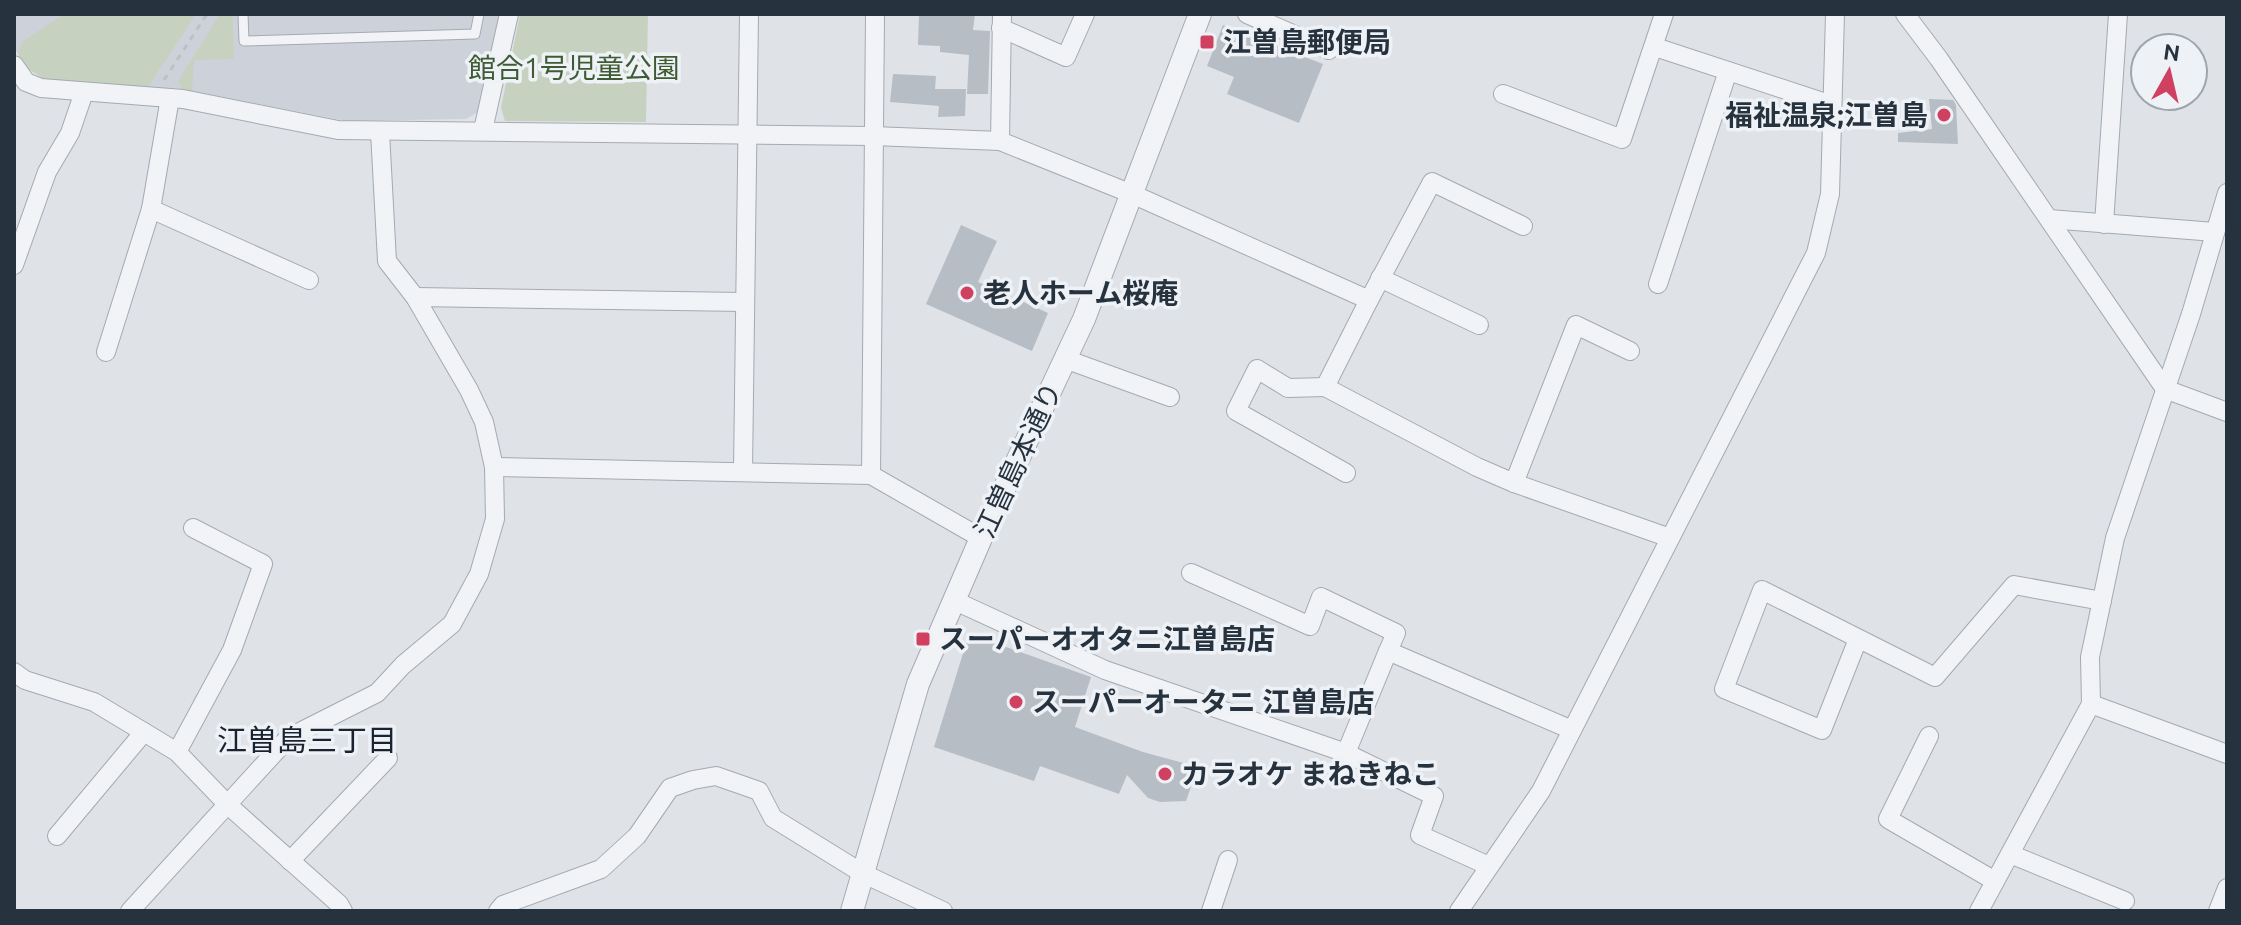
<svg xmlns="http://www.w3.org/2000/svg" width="2241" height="925" viewBox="0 0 2241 925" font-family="Ubuntu,'Noto Sans JP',sans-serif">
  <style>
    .built { fill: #cdd2da }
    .green { fill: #c6d2bf }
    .building { fill: #b6bdc5 }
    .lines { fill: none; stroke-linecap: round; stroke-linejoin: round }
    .service-casing { stroke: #a4aab2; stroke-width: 11 }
    .minor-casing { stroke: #a4aab2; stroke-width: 20 }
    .tertiary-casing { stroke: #a4aab2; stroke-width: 24 }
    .path { stroke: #bcc1c6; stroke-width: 3; stroke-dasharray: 6 6; stroke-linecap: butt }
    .service { stroke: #f1f3f6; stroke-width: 9 }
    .minor { stroke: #f1f3f6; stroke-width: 18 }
    .tertiary { stroke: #f1f3f6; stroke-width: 22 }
    .poi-dot { fill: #d04161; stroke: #eef2f6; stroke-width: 3 }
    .labels { text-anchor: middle; stroke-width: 7; stroke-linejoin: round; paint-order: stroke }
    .poi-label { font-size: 28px; font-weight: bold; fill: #27323f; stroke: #eef2f6; text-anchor: start }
    .park-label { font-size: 28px; fill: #3f5b34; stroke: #eef2f6 }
    .street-label { font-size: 28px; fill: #27323f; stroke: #eef2f6 }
    .neighbourhood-label { font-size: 30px; fill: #1a2330; stroke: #eef2f6 }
  </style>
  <rect width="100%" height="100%" fill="#dfe3e8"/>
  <polygon class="built" points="14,14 500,14 478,112 466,119 346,121 182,89 53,84 28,69 14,48"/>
  <g class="green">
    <polygon points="64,14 196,14 150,84 144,88 53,84 28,69 18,54 22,42"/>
    <polygon points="220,14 231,14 233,19 234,59 194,60 192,91 182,89 178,81"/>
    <polygon points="520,14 648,14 646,122 505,121 501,108"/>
  </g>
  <g class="building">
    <polygon points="919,14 975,14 973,30 990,31 988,94 967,94 969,55 940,52 940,46 918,45"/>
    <polygon points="1223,25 1323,64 1299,123 1227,94 1234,77 1207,66"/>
    <polygon points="893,74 936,76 935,89 966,89 965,116 938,117 939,106 890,102"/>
    <polygon points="1929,99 1953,100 1956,105 1958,144 1898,142 1898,133 1932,129"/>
    <polygon points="961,225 997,241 978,282 1048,313 1032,351 926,304"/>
    <polygon points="969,634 1091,677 1075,727 1143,752 1198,767 1186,801 1160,802 1148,798 1127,775 1119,794 1040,766 1034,781 934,747"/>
  </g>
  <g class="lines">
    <g class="service-casing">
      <polyline id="service" points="243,14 244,41 475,34 479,14"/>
    </g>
    <g class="minor-casing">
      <g id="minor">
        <polyline points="1247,14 1329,50"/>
        <polyline points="1905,14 1939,59 2165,389 2227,412"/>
        <polyline points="1001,28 1066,57 1085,14"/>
        <polyline points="1655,47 1832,105"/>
        <polyline points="14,65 26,82 41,88 183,99 338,130 873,136 1000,141 1132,194 1369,300 1325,387 1477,467 1514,483 1670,538"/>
        <polyline points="1503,94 1622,139 1664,14"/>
        <polyline points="483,130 509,14"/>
        <polyline points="1000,141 1002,14"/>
        <polyline points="151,209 309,280"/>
        <polyline points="2049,219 2215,232"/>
        <polyline points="2104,224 2118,14"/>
        <polyline points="14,265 47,172 70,133 84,92"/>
        <polyline points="1380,278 1479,325"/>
        <polyline points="1658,284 1728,71"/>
        <polyline points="415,297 744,302"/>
        <polyline points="1369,300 1432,182 1523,226"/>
        <polyline points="106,352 151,209 170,98"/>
        <polyline points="1065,359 1170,397"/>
        <polyline points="1325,387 1288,388 1257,369 1236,411 1346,473"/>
        <polyline points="494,467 871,475 981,538"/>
        <polyline points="743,471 749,14"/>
        <polyline points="871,475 875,14"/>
        <polyline points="1514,483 1576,325 1630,351"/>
        <polyline points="1191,573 1310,626 1321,597 1396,633 1388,651"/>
        <polyline points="953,600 1105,670 1346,753 1388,651 1572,730"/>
        <polyline points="1858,639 1822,730 1724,689 1762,590 1935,677 2014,585 2102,601"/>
        <polyline points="14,672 25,680 94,702 177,752 228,805 339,904 343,911"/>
        <polyline points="2091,704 2227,754"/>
        <polyline points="1929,736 1888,819 1995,881"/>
        <polyline points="177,752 232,650 263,564 193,528"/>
        <polyline points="1346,753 1434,796 1420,835 1489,866"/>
        <polyline points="57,836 144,732"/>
        <polyline points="2010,854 2125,901"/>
        <polyline points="290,861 388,758"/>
        <polyline points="130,911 288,738 377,693 403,665 452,624 479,574 495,519 494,467 484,422 469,390 415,297 387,261 380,132"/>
        <polyline points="498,911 503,905 601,869 637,836 670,788 693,780 716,776 759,791 773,818 862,873 943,911"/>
        <polyline points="1211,911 1228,860"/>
        <polyline points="1459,911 1541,791 1816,253 1830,194 1835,14"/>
        <polyline points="1979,911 2091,704 2090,657 2115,538 2191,314 2227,193"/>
        <polyline points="2218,911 2227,888"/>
      </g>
    </g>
    <g class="tertiary-casing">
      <polyline id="tertiary" points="852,911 918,684 981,538 1084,319 1200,14"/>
    </g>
    <polyline class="path" points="164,80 207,14"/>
    <use href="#service" class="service"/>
    <use href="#minor" class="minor"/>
    <use href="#tertiary" class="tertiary"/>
  </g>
  <g class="poi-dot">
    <rect x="1199" y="34" width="16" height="16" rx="4"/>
    <circle cx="1944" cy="115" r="8"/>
    <circle cx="967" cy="293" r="8"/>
    <rect x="915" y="631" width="16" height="16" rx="4"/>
    <circle cx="1016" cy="702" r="8"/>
    <circle cx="1165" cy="774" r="8"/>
  </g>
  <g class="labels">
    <g class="poi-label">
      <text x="1223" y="52">江曽島郵便局</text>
      <text x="1928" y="125" text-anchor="end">福祉温泉;江曽島</text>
      <text x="983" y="303">老人ホーム桜庵</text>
      <text x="939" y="649">スーパーオオタニ江曽島店</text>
      <text x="1032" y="712">スーパーオータニ 江曽島店</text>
      <text x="1181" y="784">カラオケ まねきねこ</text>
    </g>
    <g class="park-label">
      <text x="574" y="78">館合1号児童公園</text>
    </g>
    <g class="street-label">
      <text transform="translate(1018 460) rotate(-65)" y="10">江曽島本通り</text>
    </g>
    <g class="neighbourhood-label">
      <text x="307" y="751">江曽島三丁目</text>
    </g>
  </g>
  <rect width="2241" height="925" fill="none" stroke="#27323f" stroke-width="32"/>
  <g transform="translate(2169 72) rotate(8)"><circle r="38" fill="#eef2f6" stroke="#9ea5ad" stroke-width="2"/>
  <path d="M0-6L14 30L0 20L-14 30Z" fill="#d04161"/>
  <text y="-12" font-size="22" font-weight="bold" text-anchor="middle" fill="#27323f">N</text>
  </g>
</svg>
